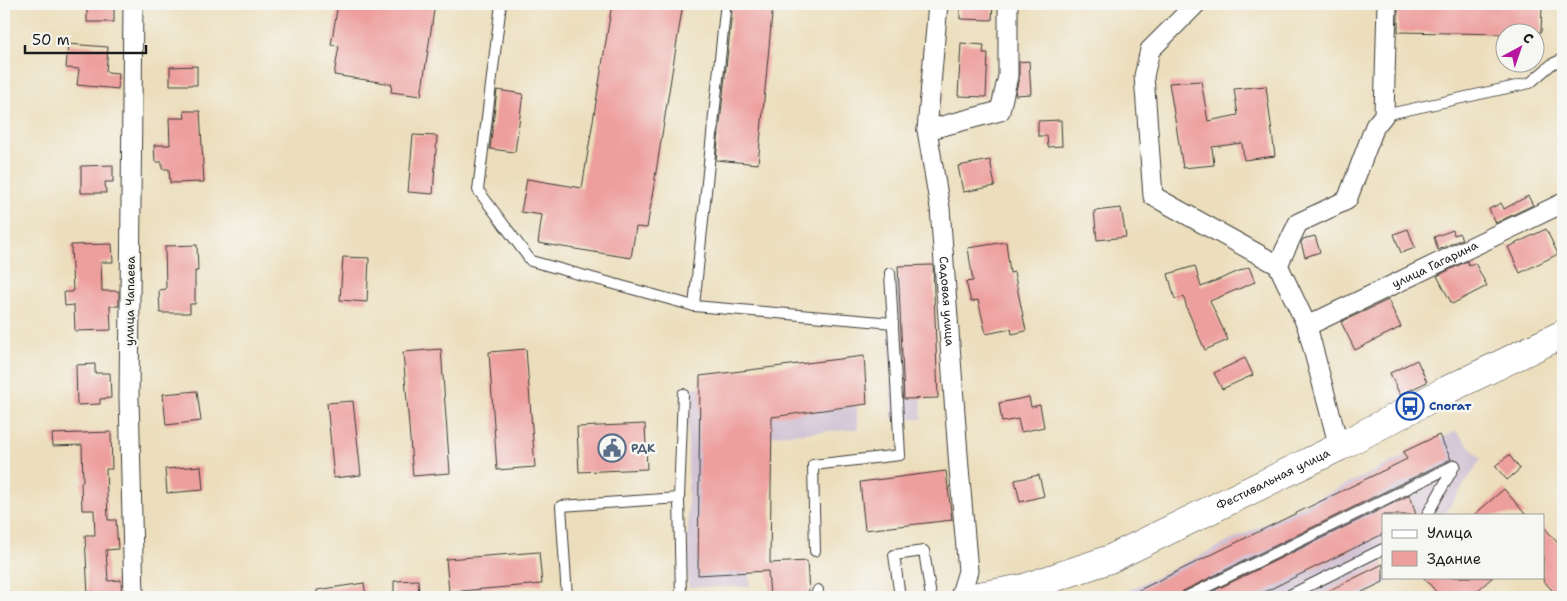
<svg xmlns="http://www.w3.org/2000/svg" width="1567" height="601" viewBox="0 0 1567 601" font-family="'Shantell Sans',sans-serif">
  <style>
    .industrial { fill: #cebed1 }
    .building { fill: #ed9f9d }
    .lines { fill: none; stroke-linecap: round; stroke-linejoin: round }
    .lane-casing { stroke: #3b3934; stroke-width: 12 }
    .street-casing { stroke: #3b3934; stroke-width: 21 }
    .secondary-casing { stroke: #3b3934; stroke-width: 29 }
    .lane { stroke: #fff; stroke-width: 10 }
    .street { stroke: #fff; stroke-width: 19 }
    .secondary { stroke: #fff; stroke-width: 28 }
    .labels { text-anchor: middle; stroke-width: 5; stroke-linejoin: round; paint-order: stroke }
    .street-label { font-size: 12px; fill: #1c1c1c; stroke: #f6f6f2 }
    .transit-label { font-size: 12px; font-weight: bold; fill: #164399; stroke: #f6f6f2; text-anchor: start }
    .service-label { font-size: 12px; font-weight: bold; fill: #4e5e75; stroke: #f6f6f2; text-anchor: start }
  </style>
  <rect width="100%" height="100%" fill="#f6f6f2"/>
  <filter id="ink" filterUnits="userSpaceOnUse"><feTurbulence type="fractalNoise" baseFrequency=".02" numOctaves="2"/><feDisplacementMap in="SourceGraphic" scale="10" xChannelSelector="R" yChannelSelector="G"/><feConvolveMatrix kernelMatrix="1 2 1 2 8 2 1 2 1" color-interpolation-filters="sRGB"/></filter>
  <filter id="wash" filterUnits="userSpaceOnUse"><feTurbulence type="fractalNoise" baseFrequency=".0096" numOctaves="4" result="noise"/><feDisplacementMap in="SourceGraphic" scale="20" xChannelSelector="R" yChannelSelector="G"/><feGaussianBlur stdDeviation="1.12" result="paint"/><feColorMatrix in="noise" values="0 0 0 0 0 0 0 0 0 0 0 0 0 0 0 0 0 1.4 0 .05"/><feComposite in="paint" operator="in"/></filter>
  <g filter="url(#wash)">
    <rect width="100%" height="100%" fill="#ecdebc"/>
    <g class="industrial">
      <polygon points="918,279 922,419 892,419 888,281"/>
      <polygon points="855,376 858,429 750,437 750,587 688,587 688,388"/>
      <polygon points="1456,431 1481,459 1444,515 1383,515 1383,577 1399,577 1358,597 1115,597"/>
    </g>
    <g id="blocks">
      <g class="building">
        <rect x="87" y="4" width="27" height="18"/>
        <polygon points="338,4 435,4 421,96 391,92 392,84 334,75 339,46 331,45"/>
        <polygon points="612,4 683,4 647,228 636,227 631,258 538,243 542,215 521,212 527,179 582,188"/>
        <polygon points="724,4 773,4 758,164 716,160 732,12 729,6"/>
        <polygon points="960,4 993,4 992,20 960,19"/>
        <polygon points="1398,4 1542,7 1541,32 1504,32 1504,34 1398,32"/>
        <polygon points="961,43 984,45 983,53 988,53 986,97 958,96"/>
        <polygon points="68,44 108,47 106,72 119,73 118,89 77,85 79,69 66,68"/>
        <polygon points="1029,61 1031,94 1015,95 1019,78 1019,62"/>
        <polygon points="197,66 197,85 170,85 170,67"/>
        <polygon points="1201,81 1208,121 1238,115 1234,89 1266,86 1275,156 1244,160 1242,143 1212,147 1214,165 1183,168 1169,83"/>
        <polygon points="497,90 523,94 515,152 490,149"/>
        <polygon points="184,111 200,111 204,182 170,183 169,169 162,169 162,162 155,162 154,145 170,145 169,118 185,118"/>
        <polygon points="1061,120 1062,146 1048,147 1047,136 1038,136 1038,121"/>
        <polygon points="413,135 437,136 433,194 408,192"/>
        <polygon points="990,160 995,186 963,192 958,166"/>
        <polygon points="113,165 113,182 105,182 106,193 81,193 81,166"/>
        <polygon points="1528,196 1533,205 1496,223 1489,209 1501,203 1504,209"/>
        <polygon points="1121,208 1126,237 1097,240 1094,211"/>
        <polygon points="1408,229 1415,248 1401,253 1394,234"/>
        <polygon points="1546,229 1558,254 1520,273 1508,247"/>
        <polygon points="1453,230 1454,235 1459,233 1462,239 1438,250 1434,237"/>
        <polygon points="1315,236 1320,252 1305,257 1301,243 1303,239"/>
        <polygon points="1006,242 1010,273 1014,272 1026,331 1012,334 1011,329 986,334 978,300 971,302 966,282 973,281 968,248"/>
        <polygon points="112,244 113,262 101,262 102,291 119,291 119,306 110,306 111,330 75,331 74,305 65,306 64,292 73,292 71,245"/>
        <polygon points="197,245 198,271 195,271 195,304 190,304 190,313 160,313 159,290 166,289 165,246"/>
        <polygon points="343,257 369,258 367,302 340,300"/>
        <polygon points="1467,261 1469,265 1475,263 1487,286 1452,304 1437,276"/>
        <polygon points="933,265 938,398 904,399 898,266"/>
        <polygon points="1195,266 1201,287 1249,267 1255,282 1210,301 1228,340 1205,350 1187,309 1184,297 1175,299 1168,274"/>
        <polygon points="1388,300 1401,327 1355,350 1341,322"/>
        <polygon points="441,349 450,473 413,476 403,352"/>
        <polygon points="526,349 535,467 497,470 489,352"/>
        <polygon points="864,356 867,404 772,417 770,563 807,561 809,593 770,596 768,571 698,575 700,376"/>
        <polygon points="1245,358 1253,375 1222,389 1214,373"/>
        <polygon points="1417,360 1427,382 1400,395 1390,373"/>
        <polygon points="95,364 95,373 110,373 111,398 100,399 100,404 77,405 76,365"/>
        <polygon points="197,391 201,421 166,425 163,394"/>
        <polygon points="1029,397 1031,407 1040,405 1044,427 1021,432 1018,419 1002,422 999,403"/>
        <polygon points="353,401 361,475 334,478 327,403"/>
        <polygon points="645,424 647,469 579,472 577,427"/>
        <polygon points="111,432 112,469 106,469 108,520 116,520 118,549 106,550 108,581 121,580 122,597 88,597 85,535 95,535 94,510 82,510 81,482 83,482 82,445 53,446 52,434"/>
        <polygon points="1439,435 1451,459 1183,591 1179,597 1125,597 1407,459 1403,452"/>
        <polygon points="1509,455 1520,469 1507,480 1495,466"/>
        <polygon points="201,466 203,490 167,493 165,469"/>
        <polygon points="946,471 952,520 865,530 860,482"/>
        <polygon points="1039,475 1044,496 1020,502 1015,480"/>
        <polygon points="1504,489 1526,515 1474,515"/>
        <polygon points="1410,495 1416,515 1383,515 1383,534 1254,597 1201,597"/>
        <polygon points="1543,526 1563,549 1563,597 1558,597 1543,580"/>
        <polygon points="539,552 542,584 449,592 446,559"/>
        <polygon points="1383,564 1383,582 1352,597 1316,597"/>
        <polygon points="1423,577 1493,577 1470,597 1441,597"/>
        <polygon points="418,580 419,597 394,597 394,581"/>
        <polygon points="364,583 366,597 317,597 317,590"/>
      </g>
    </g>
  </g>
  <g filter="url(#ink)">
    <use href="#blocks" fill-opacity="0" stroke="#3b3934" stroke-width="1"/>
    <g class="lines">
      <g class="lane-casing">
        <g id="lane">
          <polyline points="501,4 478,190 531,261 694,306 893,323"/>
          <polyline points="1384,115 1530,83 1552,64 1563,59"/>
          <polyline points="694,306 725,11"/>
          <polyline points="815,551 813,465 900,455 890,273"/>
          <polyline points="567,597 561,506 679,498"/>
          <polyline points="681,597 679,498 683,394"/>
          <polyline points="815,597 818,590"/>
          <polyline points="900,597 894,555 924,551 931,597"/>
          <polyline points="1186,597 1455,465 1427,515"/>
          <polyline points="1286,597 1383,549"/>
        </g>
      </g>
      <g class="street-casing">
        <g id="street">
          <polyline points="133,4 129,397 134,597"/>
          <path id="s1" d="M938 4 927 130 940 208 959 468 968 571 960 597"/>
          <polyline points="1196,4 1150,50 1144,76 1153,196 1278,265 1307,326 1339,447"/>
          <polyline points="927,130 1000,111 1008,76 1008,4"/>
          <polyline points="1278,265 1298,223 1347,200 1375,126 1384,115 1387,4"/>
          <path id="s2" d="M1307 326 1563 203"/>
        </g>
      </g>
      <g class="secondary-casing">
        <g id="secondary">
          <path id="s3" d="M972 597 1024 588 1110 559 1339 447 1447 390 1563 334"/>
        </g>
      </g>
      <use href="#lane" class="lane"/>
      <use href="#street" class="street"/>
      <use href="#secondary" class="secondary"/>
    </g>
  </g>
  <defs>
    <g id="bus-ring" transform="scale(1.4375)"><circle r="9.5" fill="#f6f6f2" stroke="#1a4fb4" stroke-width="1.5"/><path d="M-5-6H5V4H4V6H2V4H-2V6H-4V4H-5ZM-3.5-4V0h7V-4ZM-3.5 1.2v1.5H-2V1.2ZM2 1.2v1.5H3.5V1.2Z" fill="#1a4fb4"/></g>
    <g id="civic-ring" transform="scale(1.4375)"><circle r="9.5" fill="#f6f6f2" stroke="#5c6f8a" stroke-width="1.5"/><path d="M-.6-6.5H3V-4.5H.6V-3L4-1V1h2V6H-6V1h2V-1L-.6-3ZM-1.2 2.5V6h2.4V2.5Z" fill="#5c6f8a"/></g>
  </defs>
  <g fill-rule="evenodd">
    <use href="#bus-ring" x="1410" y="406"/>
    <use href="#civic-ring" x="612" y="448"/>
  </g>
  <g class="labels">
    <g class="street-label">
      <text dy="4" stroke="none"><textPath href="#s2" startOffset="142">улица Гагарина</textPath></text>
      <text transform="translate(130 301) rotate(-89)" y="4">улица Чапаева</text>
      <text dy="4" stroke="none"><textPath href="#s1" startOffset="299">Садовая улица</textPath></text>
      <text dy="4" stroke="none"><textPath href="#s3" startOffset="325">Фестивальная улица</textPath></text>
    </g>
    <g class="transit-label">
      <text x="1429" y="410">Спогат</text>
    </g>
    <g class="service-label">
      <text x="631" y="452">РДК</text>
    </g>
  </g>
  <rect width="1567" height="601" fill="none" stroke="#f6f6f2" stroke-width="20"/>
  <rect x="1382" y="514" width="162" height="65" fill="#f6f6f2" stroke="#9f9f9c"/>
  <rect x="1392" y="530" width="25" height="8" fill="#ffffff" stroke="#9f9f9c"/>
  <text x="1427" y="538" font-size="15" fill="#1c1c1c">Улица</text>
  <rect x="1392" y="551" width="25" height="15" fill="#ed9f9d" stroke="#9f9f9c"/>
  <text x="1427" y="564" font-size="15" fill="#1c1c1c">Здание</text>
  <g transform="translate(1520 48) rotate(40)"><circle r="24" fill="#f6f6f2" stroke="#9f9f9c"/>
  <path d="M0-4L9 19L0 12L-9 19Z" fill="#b5179e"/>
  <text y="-8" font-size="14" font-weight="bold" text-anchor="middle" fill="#1c1c1c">С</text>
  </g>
  <path d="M25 45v8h121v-8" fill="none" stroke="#1c1c1c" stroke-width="2.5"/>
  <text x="32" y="45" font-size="15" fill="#1c1c1c" stroke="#f6f6f2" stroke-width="4" paint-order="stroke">50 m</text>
</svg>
